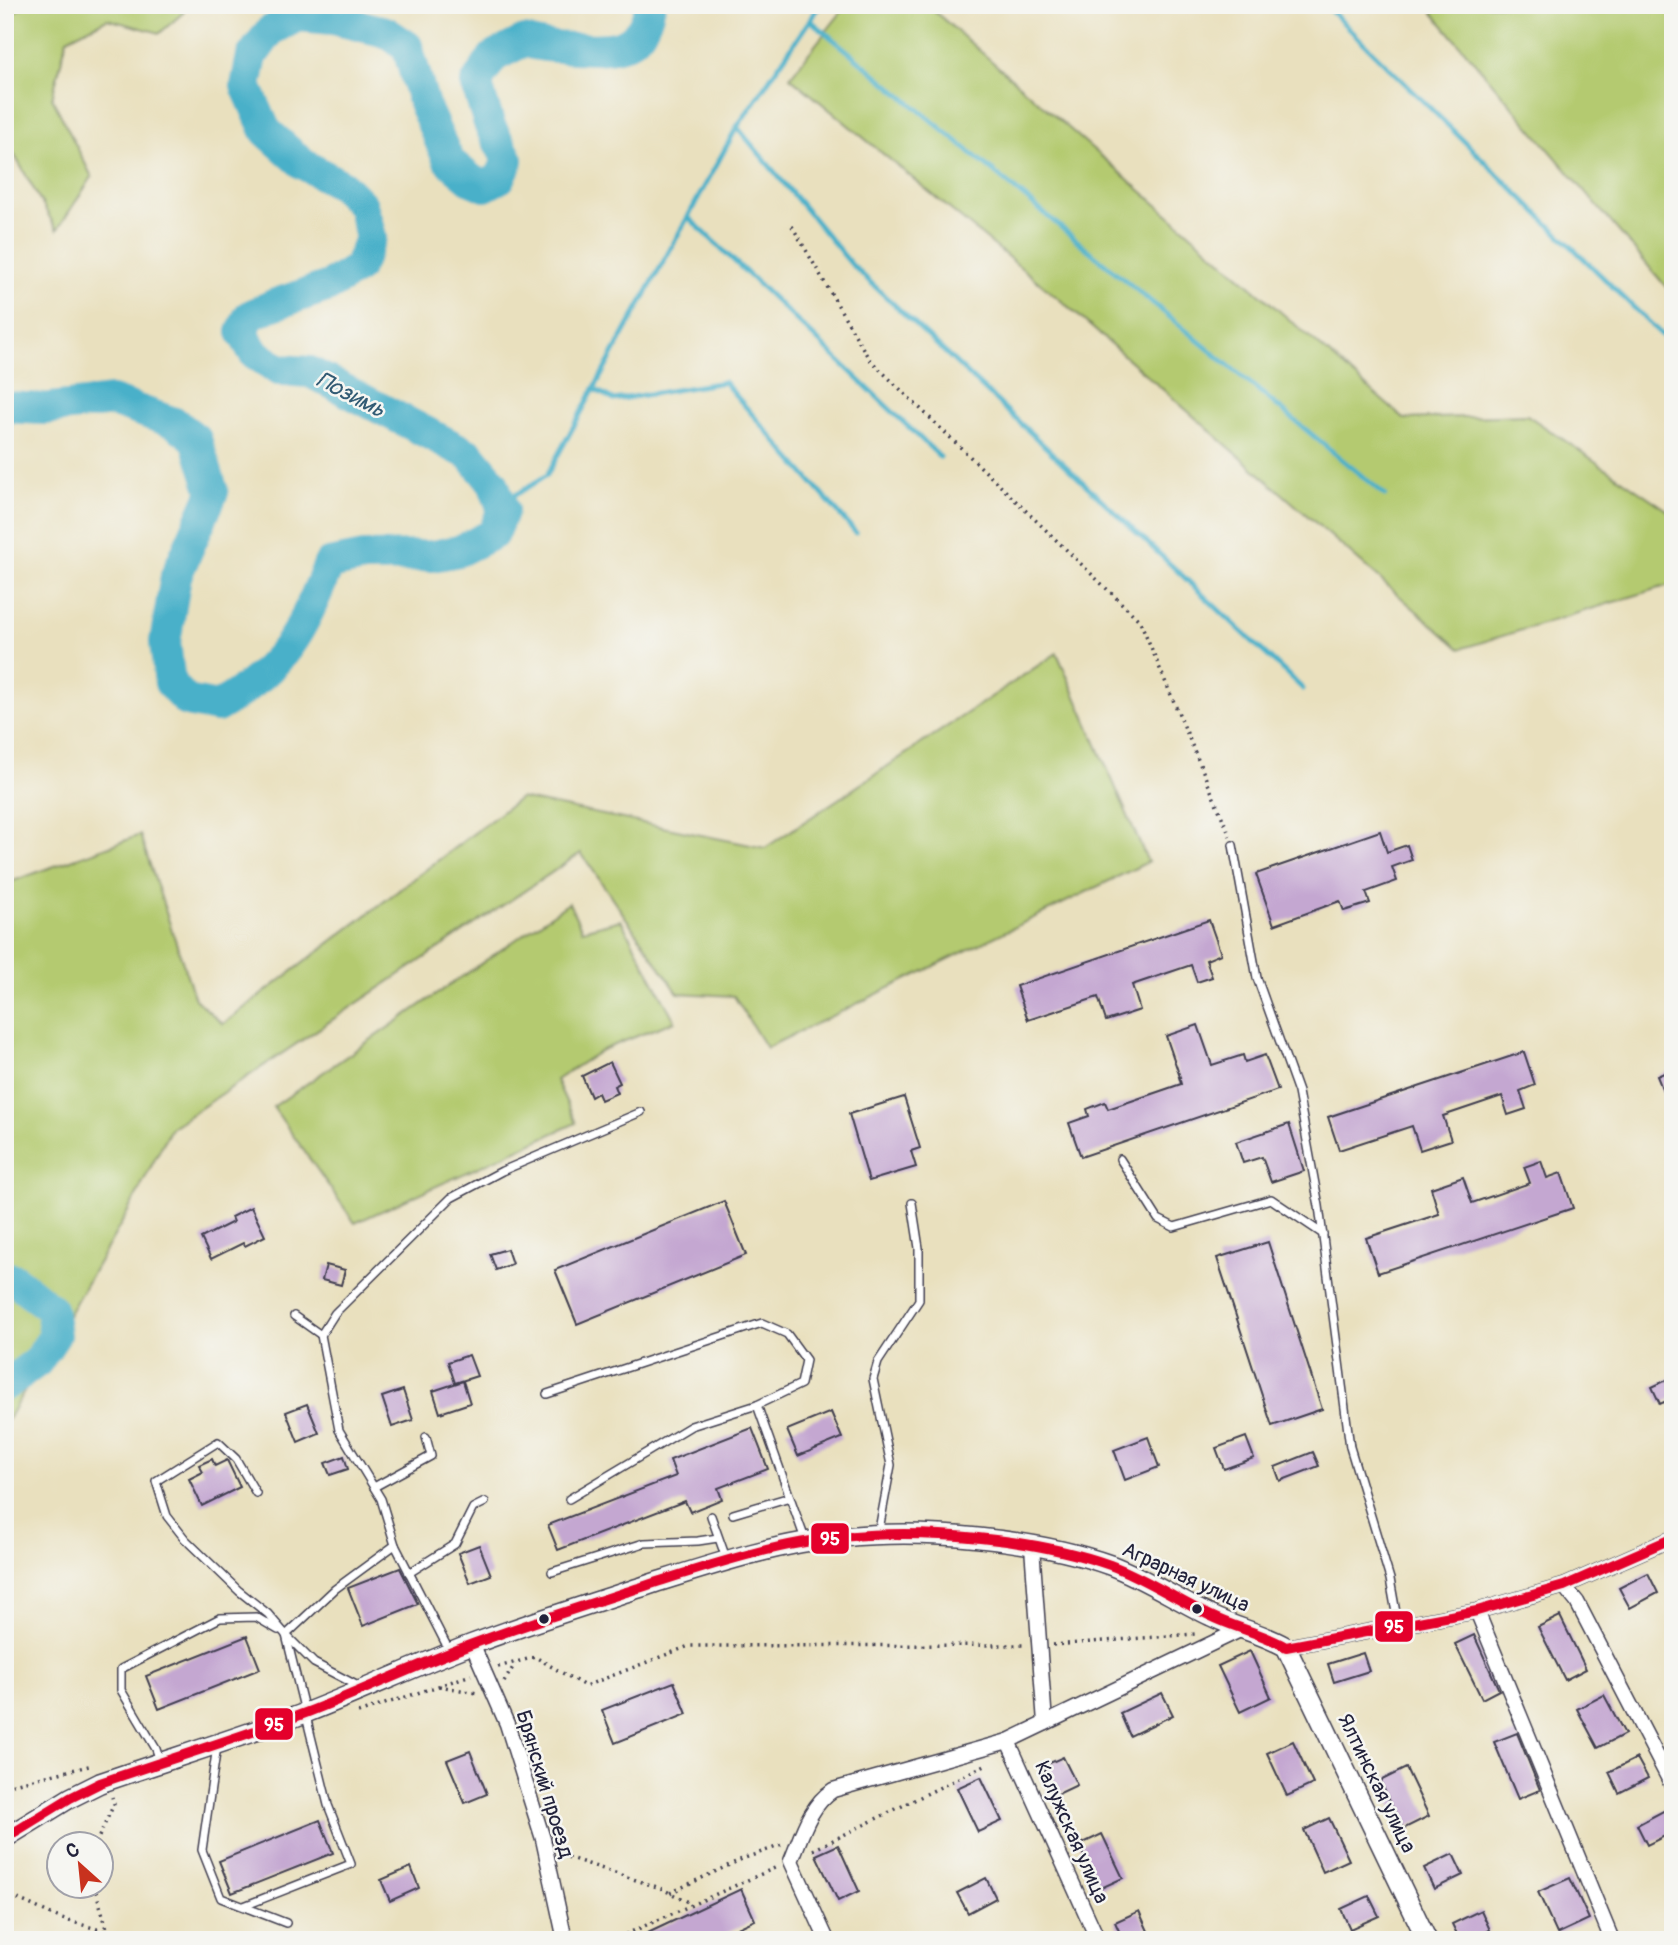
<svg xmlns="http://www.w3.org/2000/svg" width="1678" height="1945" viewBox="0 0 1678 1945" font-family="Pangolin,sans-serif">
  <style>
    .green { fill: #b4ca6f; stroke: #6b7655; stroke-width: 2 }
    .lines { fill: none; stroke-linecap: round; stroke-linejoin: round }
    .stream { stroke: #4ab0c9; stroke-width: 5 }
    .river { stroke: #4ab0c9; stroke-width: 32 }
    .building { fill: #c4a7d1 }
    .lane-casing { stroke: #403e4f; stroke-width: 10 }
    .street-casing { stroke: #403e4f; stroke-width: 17 }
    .secondary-casing { stroke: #403e4f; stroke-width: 22 }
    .path { stroke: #403e4f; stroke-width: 3.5; stroke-dasharray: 2 5; stroke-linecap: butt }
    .lane { stroke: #fff; stroke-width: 7 }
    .street { stroke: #fff; stroke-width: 14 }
    .secondary { stroke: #fff; stroke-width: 19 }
    .bus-1-casing { stroke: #f6f6f2; stroke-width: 16 }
    .bus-1 { stroke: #e4002b; stroke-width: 10 }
    .bus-dot { fill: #22223b; stroke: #f6f6f2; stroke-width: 2.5 }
    .labels { text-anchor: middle; stroke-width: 5; stroke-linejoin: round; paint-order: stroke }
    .street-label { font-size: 21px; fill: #22223b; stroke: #f6f6f2 }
    .water-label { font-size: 23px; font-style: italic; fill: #325b74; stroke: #f6f6f2 }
    .line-badge { stroke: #f6f6f2; stroke-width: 2.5 }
    .badge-label { font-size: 19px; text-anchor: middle; font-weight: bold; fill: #fff }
  </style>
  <rect width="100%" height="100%" fill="#f6f6f2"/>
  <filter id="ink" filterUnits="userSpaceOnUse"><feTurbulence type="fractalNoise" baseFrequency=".0143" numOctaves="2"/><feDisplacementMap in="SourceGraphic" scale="14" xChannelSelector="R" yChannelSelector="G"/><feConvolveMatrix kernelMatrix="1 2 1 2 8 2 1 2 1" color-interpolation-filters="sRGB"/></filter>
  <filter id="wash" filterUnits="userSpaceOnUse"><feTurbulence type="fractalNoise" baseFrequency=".00686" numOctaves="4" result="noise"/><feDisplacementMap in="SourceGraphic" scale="28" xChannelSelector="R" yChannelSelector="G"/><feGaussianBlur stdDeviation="1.57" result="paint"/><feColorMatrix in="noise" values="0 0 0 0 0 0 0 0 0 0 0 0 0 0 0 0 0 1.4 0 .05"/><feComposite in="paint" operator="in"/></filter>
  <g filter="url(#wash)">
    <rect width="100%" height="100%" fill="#e9e0be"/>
    <g class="green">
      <polygon points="26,5 176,5 184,12 160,33 107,19 67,39 52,98 92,177 57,230 10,147 5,132 5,18"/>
      <polygon points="847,5 927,5 1404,419 1527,415 1673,514 1673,584 1460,649 1065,304 790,77"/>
      <polygon points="1426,5 1673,5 1673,295"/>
      <polygon points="1057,653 1148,862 766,1048 734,996 678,993 581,853 171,1128 125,1217 5,1424 5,884 140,835 195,999 223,1024 520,798 765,848"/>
      <polygon points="569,903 582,930 621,920 675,1021 602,1050 556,1080 576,1123 355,1223 273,1107"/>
    </g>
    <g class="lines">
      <g class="stream">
        <polyline points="820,5 737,127 852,265 1303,689"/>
        <polyline points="1325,5 1673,346"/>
        <polyline points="810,20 1385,495"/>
        <polyline points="688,217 940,457"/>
        <polyline points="594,389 614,400 724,382 856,533"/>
        <polyline points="501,504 547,475 737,127"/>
      </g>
      <g class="river">
        <path d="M5 407 43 409 112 401 175 423 196 439 213 492 176 576 165 642 170 683 187 701 217 707C284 668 301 633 329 564L364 557 432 556 459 551 493 534 503 510 493 483 470 455 310 372 279 370 254 353 242 332 249 316 273 305 329 286 358 268 371 237 362 205 343 186 303 164 266 131 246 86 252 56 270 31 298 16 333 19 386 32 407 46 424 105 449 161 473 181 485 186 500 178 508 160 490 126 476 83 493 57 524 41C540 47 556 47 574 48 613 50 641 51 650 5"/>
        <polyline points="5,1277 14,1279 51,1309 55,1335 37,1362 5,1385"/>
      </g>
    </g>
    <g id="blocks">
      <g class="building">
        <polygon points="1380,831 1387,852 1407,845 1412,860 1392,867 1397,881 1366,892 1370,903 1344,911 1340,901 1274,925 1256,874"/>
        <polygon points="1209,920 1221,954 1206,960 1212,977 1197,982 1191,965 1132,985 1140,1010 1106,1021 1098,997 1028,1020 1016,986"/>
        <polygon points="1198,1025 1212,1065 1243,1055 1245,1062 1265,1055 1278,1090 1081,1157 1069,1123 1089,1116 1087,1109 1105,1102 1108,1109 1181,1084 1179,1077 1180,1077 1166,1036"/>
        <polygon points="1524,1052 1535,1085 1520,1091 1526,1109 1508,1115 1502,1096 1443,1116 1451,1140 1420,1150 1412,1126 1339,1150 1328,1117"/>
        <polygon points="610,1062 620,1083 614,1086 617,1093 601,1100 598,1093 591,1097 582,1076"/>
        <polygon points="1673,1069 1673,1112 1672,1113 1657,1076"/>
        <polygon points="904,1097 920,1148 911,1151 916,1167 869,1181 849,1114"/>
        <polygon points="1289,1124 1304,1171 1271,1182 1262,1157 1243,1163 1236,1142"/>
        <polygon points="1541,1161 1547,1178 1561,1173 1573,1208 1378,1273 1366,1238 1439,1214 1431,1188 1463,1177 1472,1203 1530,1183 1524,1167"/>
        <polygon points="724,1201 746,1255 577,1324 555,1270"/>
        <polygon points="251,1207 265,1236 245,1246 243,1243 211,1259 201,1238 233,1222 231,1217"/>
        <polygon points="1268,1242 1322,1409 1272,1426 1217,1258"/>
        <polygon points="507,1249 512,1264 496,1270 490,1254"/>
        <polygon points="326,1265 345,1270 341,1285 322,1280"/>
        <polygon points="469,1355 477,1376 455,1383 448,1362"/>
        <polygon points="1673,1377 1673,1398 1660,1404 1652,1387"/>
        <polygon points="463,1381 470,1403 440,1413 433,1391"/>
        <polygon points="403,1390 413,1420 392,1427 382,1397"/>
        <polygon points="307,1404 319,1433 298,1442 286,1412"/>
        <polygon points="831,1412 842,1438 798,1456 787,1430"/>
        <polygon points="752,1428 768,1469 718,1488 722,1499 690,1512 685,1501 558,1550 548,1525 676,1476 670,1460"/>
        <polygon points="1148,1437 1159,1467 1125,1480 1114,1450"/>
        <polygon points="1246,1437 1254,1458 1224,1469 1216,1448"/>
        <polygon points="1313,1452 1319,1466 1280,1481 1275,1467"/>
        <polygon points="344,1456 348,1469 330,1475 325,1463"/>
        <polygon points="212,1459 215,1466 227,1460 240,1487 202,1506 189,1479 203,1472 199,1465"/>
        <polygon points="479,1545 491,1575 470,1583 458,1553"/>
        <polygon points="400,1568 418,1604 363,1626 348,1588"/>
        <polygon points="1648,1573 1658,1593 1630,1608 1619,1588"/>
        <polygon points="1560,1616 1586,1669 1565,1680 1538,1627"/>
        <polygon points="1474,1635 1499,1690 1482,1699 1455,1644"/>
        <polygon points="247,1636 260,1669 159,1709 146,1676"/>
        <polygon points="1250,1651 1271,1697 1240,1712 1218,1666"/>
        <polygon points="1363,1653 1369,1671 1334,1682 1328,1664"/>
        <polygon points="674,1682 687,1714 615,1743 602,1710"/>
        <polygon points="1162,1693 1173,1715 1130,1736 1120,1713"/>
        <polygon points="1604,1695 1625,1734 1598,1748 1577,1709"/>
        <polygon points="1517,1733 1540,1790 1518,1799 1494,1742"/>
        <polygon points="1293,1741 1313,1784 1287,1796 1267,1753"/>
        <polygon points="470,1751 487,1794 465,1803 447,1760"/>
        <polygon points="1063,1757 1077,1785 1056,1795 1043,1766"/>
        <polygon points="1637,1758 1648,1778 1619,1793 1609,1772"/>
        <polygon points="1406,1768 1429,1816 1403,1829 1380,1781"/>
        <polygon points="981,1777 1002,1821 978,1832 957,1788"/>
        <polygon points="1665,1810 1673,1826 1673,1832 1647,1845 1637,1825"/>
        <polygon points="1329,1818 1349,1860 1323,1872 1304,1830"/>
        <polygon points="320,1820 333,1853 232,1893 219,1861"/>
        <polygon points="1102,1834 1123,1878 1099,1889 1079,1845"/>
        <polygon points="838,1845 859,1891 838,1901 816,1855"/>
        <polygon points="1453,1854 1463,1875 1434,1889 1424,1868"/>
        <polygon points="411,1867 419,1888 390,1901 381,1880"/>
        <polygon points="986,1878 996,1898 968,1913 957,1893"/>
        <polygon points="1570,1878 1589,1919 1557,1934 1538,1892"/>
        <polygon points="741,1889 755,1920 712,1940 633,1940"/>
        <polygon points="1369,1896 1379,1916 1350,1929 1341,1909"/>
        <polygon points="1481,1910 1490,1930 1470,1940 1460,1940 1452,1924"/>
        <polygon points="1139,1911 1152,1940 1123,1940 1115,1922"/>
      </g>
    </g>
  </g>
  <g filter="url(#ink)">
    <use href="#blocks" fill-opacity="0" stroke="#403e4f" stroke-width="2"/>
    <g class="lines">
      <g class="lane-casing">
        <g id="lane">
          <polyline points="1233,845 1257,978 1298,1092 1319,1206 1350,1447 1390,1579 1398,1624"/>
          <polyline points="1120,1159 1158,1219 1174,1227 1271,1199 1323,1234"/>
          <polyline points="294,1316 321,1335"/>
          <polyline points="547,1394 762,1323 787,1334 806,1360 801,1384 757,1405 691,1426 569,1499"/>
          <polyline points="757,1405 806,1542"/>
          <polyline points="374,1487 431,1456 426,1437"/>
          <polyline points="733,1514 790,1497"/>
          <polyline points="711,1516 726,1558"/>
          <polyline points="878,1535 891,1465 873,1379 878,1362 919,1300 919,1248 912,1203"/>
          <polyline points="552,1572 644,1543 698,1541 718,1538"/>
          <polyline points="409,1573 455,1544 473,1508 485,1502"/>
          <polyline points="286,1635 335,1589 395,1545"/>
          <polyline points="288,1637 314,1663 360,1687"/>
          <polyline points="450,1652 395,1545 381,1499 339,1430 321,1335 335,1313 451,1198 502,1171 641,1112"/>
          <polyline points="217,1746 202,1850 221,1898 286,1923"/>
          <polyline points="160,1761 156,1749 121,1690 121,1669 220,1618 256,1617 278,1630"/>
          <polyline points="244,1906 351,1864 328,1805 286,1635 268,1614 239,1591 185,1539 167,1516 156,1481 218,1442 236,1459 256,1493"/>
        </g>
      </g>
      <g class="street-casing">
        <g id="street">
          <polyline points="1032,1547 1045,1723"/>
          <polyline points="1564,1586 1577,1602 1673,1787"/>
          <polyline points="1477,1611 1612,1940"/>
          <polyline points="472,1644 507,1724 543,1839 565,1940"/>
          <polyline points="1286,1647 1477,1611 1564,1586 1673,1538"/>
          <polyline points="1008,1741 1098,1940"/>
          <path d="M827 1940 791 1861C802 1835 809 1806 833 1790L1008 1741 1242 1629"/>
        </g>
      </g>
      <g class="secondary-casing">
        <path id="secondary" d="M5 1838 70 1798 100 1783C169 1759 239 1738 308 1712 362 1691 415 1666 470 1645 531 1622 593 1603 654 1583 714 1564 781 1542 843 1537 924 1529 1033 1538 1110 1565 1145 1578 1177 1600 1211 1616 1235 1628 1262 1633 1286 1647L1427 1940"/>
      </g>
      <g class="path">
        <polyline points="792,226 869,359 1140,621 1230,836"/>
        <polyline points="1053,1645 1195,1634"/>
        <polyline points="498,1667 535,1657 585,1686 689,1646 1024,1645"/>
        <polyline points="504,1682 515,1664"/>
        <polyline points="439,1686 477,1693"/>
        <polyline points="358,1713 471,1675"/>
        <polyline points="5,1786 93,1765"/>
        <polyline points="96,1843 114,1804 112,1797"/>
        <polyline points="813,1850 985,1765"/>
        <polyline points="561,1855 660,1888 691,1903"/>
        <polyline points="94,1885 108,1932"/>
        <polyline points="5,1893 62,1919 118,1935 120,1940"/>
        <polyline points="670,1893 742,1859 782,1845"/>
        <polyline points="613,1940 777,1867"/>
      </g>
      <use href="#lane" class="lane"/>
      <use href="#street" class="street"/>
      <use href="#secondary" class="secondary"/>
      <g class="bus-1-casing">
        <path id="bus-1" d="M5 1838 70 1798 100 1783C169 1759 239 1738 308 1712 362 1691 415 1666 470 1645 531 1622 593 1603 654 1583 714 1564 781 1542 843 1537 924 1529 1033 1538 1110 1565 1145 1578 1177 1600 1211 1616 1235 1628 1262 1633 1286 1647L1477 1611 1564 1586 1673 1538"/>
      </g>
      <use href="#bus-1" class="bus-1"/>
    </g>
  </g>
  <g class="bus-dot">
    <circle cx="1197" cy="1609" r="6"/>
    <circle cx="544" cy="1619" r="6"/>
  </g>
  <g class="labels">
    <g class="street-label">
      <text transform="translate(1186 1577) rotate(25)" y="7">Аграрная улица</text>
      <text transform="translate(1377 1783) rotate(64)" y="7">Ялтинская улица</text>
      <text transform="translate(545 1784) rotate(73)" y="7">Брянский проезд</text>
      <text transform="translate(1072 1832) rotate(66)" y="7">Калужская улица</text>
    </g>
    <g class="water-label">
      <text transform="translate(351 394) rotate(27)" y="8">Позимь</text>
    </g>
  </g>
  <g class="line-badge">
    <rect x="810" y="1522" width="40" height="33" rx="7" fill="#e4002b"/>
    <rect x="1374" y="1610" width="40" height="33" rx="7" fill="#e4002b"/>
    <rect x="254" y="1707" width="40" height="34" rx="7" fill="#e4002b"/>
  </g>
  <g class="badge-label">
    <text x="830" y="1545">95</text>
    <text x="1394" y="1633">95</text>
    <text x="274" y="1731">95</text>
  </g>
  <rect width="1678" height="1945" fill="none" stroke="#f6f6f2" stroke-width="28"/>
  <g transform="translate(80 1865) rotate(333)"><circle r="33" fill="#f6f6f2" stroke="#a1a1a9" stroke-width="2"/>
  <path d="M0-5L12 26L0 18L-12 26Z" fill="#c8321e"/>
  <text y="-10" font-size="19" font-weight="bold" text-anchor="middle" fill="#22223b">С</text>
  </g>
</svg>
